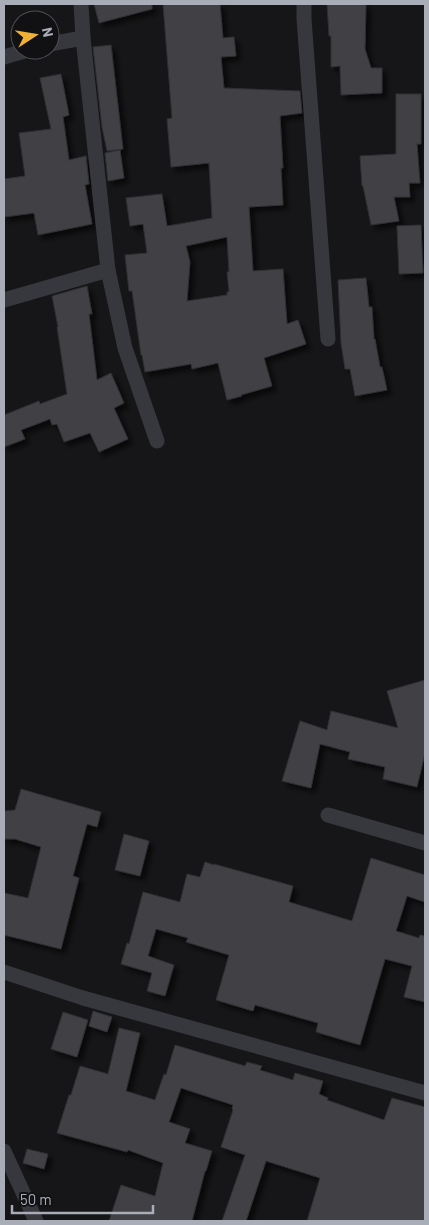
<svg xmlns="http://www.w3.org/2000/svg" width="429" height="1225" viewBox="0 0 429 1225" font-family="Barlow,sans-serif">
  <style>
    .building { fill: #404145; stroke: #303034; fill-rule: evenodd; filter: url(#shadow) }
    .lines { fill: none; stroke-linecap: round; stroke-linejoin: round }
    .minor { stroke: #37383d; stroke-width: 15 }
  </style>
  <defs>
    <filter id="shadow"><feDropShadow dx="4.5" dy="4.5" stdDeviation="2.5" flood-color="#0009"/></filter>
  </defs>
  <rect width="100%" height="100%" fill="#161618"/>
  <g class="building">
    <polygon points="94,4 152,4 152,9 99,23"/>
    <path d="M163 4H220L223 38 234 37 236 56 221 57 224 88 300 91 302 113 280 116 283 168H281L283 205 249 207 253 271 283 269 287 324 298 320 306 344 264 358 272 386 241 395 242 396 227 400 218 363 192 369 191 364 145 372 142 355H141L132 291H129L125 255 147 253 143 224 130 226 126 198 162 194 167 226 185 223 212 218 209 163 171 167 167 119 172 118ZM227 237 229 272H227L229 292H227V295L187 301 190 262 186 246Z"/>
    <polygon points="327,4 366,4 365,49 371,68 382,68 382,93 341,95 340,66 331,67 331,36 329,36"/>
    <polygon points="111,45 123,149 107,151 102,127 93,47"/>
    <polygon points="61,74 69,115 63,117 69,160 86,156 89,184 85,185 92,224 38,235 34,213 4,217 4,179 25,176 19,133 51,129 40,78"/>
    <polygon points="396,94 421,94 421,144 417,144 420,183 409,183 410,197 394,197 399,221 371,225 363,186 362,186 360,156 396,154"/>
    <polygon points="120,150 124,178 108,181 105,153"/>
    <polygon points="421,225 423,273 399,274 397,226"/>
    <polygon points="366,278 369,307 372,307 374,339 375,339 380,367 382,367 387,390 355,396 350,369 345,369 341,343 338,280"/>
    <polygon points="87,286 92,314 89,314 97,380 111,373 124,403 114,408 128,439 99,452 90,433 64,442 57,424 52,425 50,419 21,430 25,439 4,447 4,415 39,401 40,404 67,394 57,327 58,327 52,296"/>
    <polygon points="425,680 425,753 417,787 383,779 385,767 348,759 350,752 320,744 311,788 282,781 300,721 327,730 331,711 398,728 387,691"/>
    <polygon points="21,789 101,812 97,827 87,824 73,876 79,878 61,949 4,935 4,893 28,898 41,847 15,839 4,839 4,811 15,810"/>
    <polygon points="124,834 149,841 140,876 115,870"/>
    <polygon points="371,858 425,875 425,902 407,896 396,931 419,938 420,935 425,936 425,1002 404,997 412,966 385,959 360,1045 316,1032 318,1023 255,1005 253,1011 216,1000 229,955 186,942 188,938 156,929 148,956 174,965 165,996 147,991 152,973 121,964 127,943 129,944 143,892 180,902 187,874 200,877 205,862 214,865 214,864 293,886 289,902 352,921"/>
    <polygon points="93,1011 112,1017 107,1032 89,1026"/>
    <polygon points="63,1012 88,1020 77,1057 51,1049"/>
    <polygon points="119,1028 140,1033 126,1091 155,1100 164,1074 166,1075 175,1045 245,1066 247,1062 262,1066 260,1070 293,1080 295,1073 323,1081 319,1094 328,1098 327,1100 384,1120 392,1098 425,1107 425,1221 307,1221 320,1178 266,1161 246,1221 222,1221 245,1155 221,1147 233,1110 232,1109 233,1105 181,1088 169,1122 190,1129 185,1143 212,1151 206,1171 205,1171 192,1221 109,1221 121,1185 155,1196 163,1163 128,1150 127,1152 57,1133 69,1095 71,1095 80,1066 108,1074"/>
    <polygon points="27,1149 48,1154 44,1169 23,1163"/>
  </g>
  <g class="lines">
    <g class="minor">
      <polyline points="81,4 83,38 108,270 125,348 157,441"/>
      <polyline points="304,4 304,19 328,339"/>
      <polyline points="50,44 83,38"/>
      <polyline points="4,57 28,50"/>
      <polyline points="4,300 108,270"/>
      <polyline points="328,815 425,843"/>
      <polyline points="4,972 83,998 425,1093"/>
      <polyline points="4,1151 36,1221"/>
    </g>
  </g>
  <rect width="429" height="1225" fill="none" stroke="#a8adb8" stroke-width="10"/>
  <g transform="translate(35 35) rotate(78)"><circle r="24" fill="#111113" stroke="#4d4f55"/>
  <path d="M0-4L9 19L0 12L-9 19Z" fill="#f2b134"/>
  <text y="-8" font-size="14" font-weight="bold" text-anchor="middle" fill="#a8adb8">N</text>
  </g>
  <path d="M12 1205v8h141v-8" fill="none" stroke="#a8adb8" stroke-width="2.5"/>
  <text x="20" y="1205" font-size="15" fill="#a8adb8" stroke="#111113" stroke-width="4" paint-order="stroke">50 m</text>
</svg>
